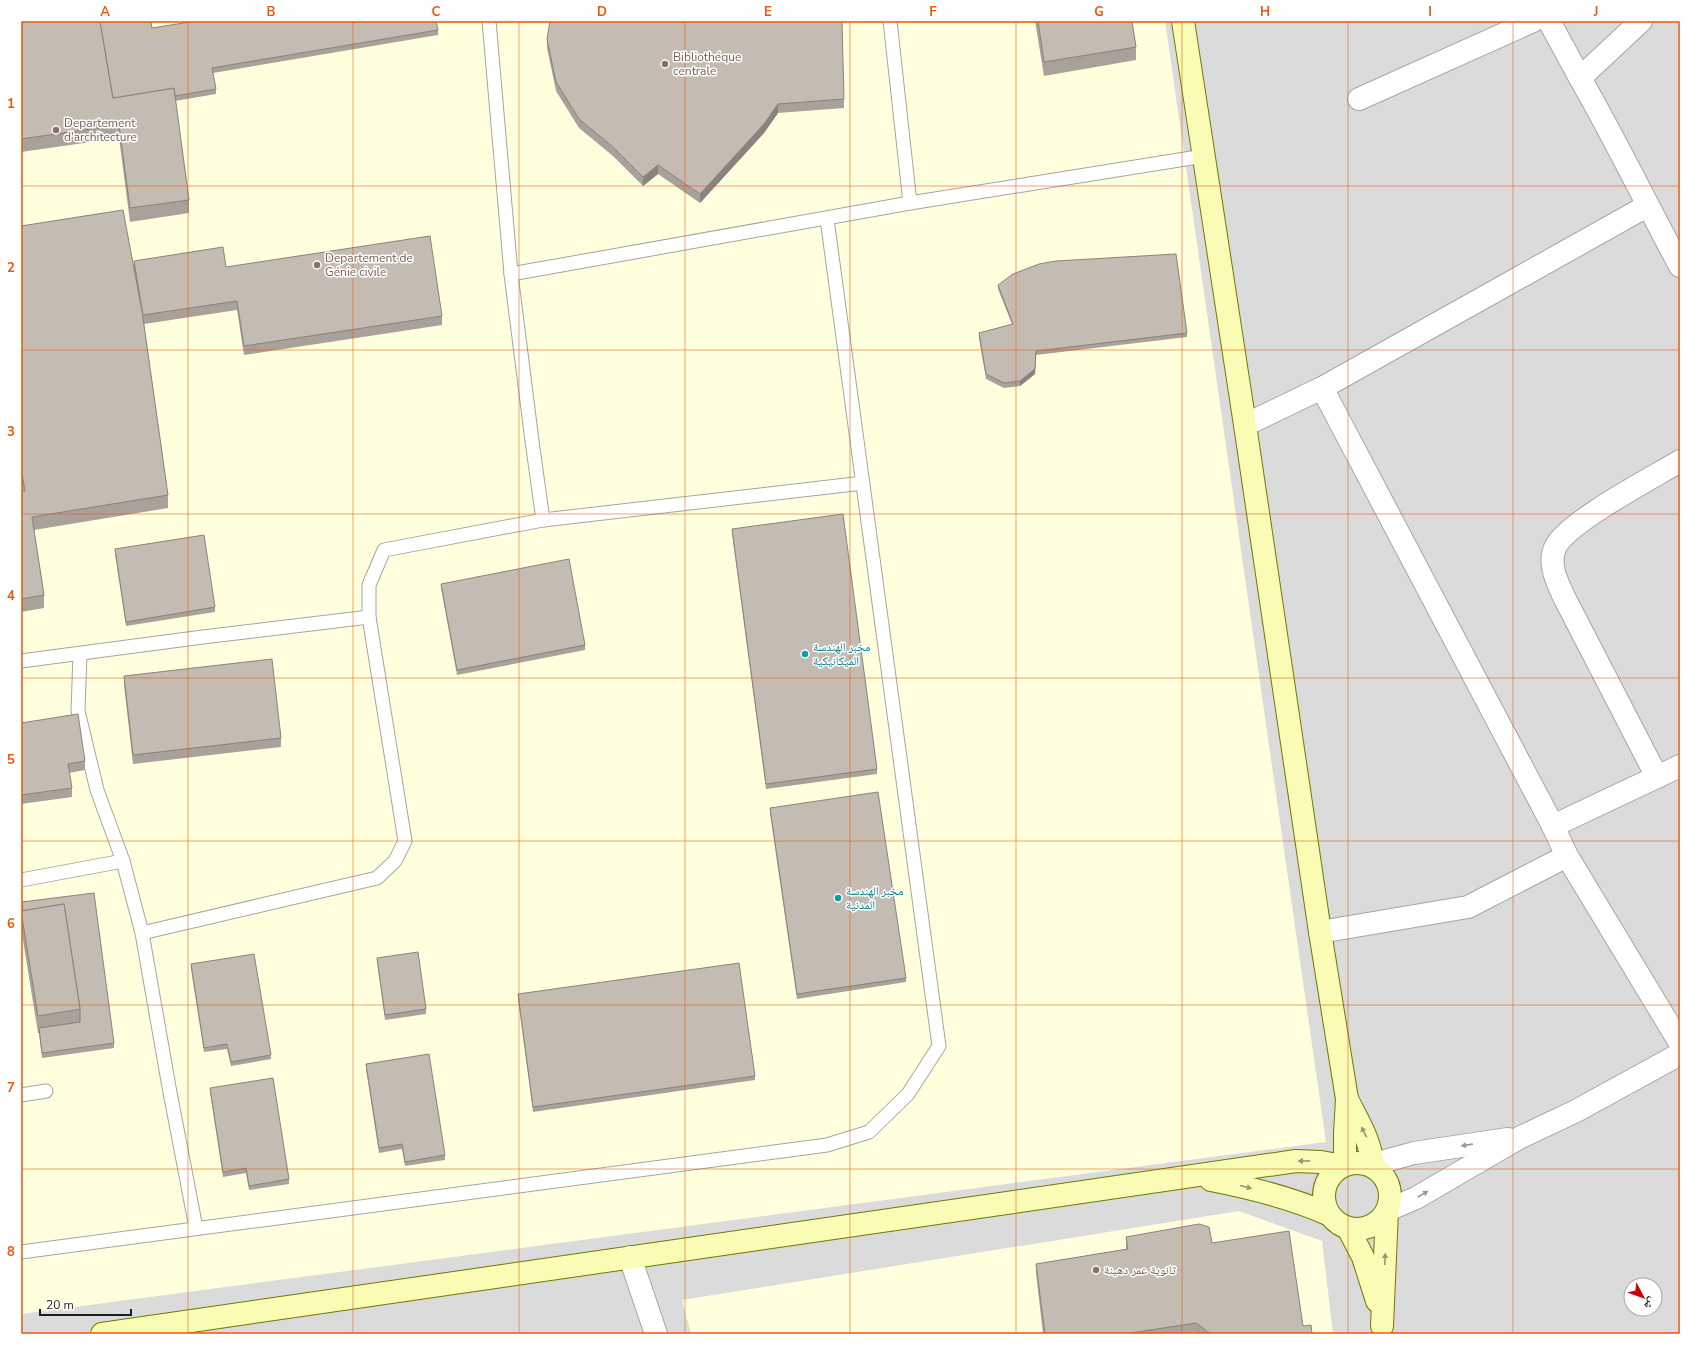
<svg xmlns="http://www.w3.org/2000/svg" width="1701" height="1355" viewBox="0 0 1701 1355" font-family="'Nunito Sans','Noto Naskh Arabic',sans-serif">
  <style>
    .residential { fill: #dcdbdb; fill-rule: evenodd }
    .education { fill: #ffd }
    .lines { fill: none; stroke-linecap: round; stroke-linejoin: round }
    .lane-casing { stroke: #a5a5a5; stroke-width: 15 }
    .street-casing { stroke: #a5a5a5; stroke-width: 24 }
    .secondary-casing { stroke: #6d7901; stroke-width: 24 }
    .lane { stroke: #fff; stroke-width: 13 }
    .street { stroke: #fff; stroke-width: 22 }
    .secondary { stroke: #f9fcb5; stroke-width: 22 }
    .wall { fill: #a9a19a }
    .shaded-wall { fill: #89837d }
    .building { fill: #c4bbb3; stroke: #89837d }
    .oneway { fill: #969871 }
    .oneway2 { fill: #9a9a9a }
    .grid { fill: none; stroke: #e8590c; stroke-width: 1; stroke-opacity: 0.55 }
    .education-dot { fill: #8d6e63; stroke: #fff; stroke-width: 1.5 }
    .culture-dot { fill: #0f9aa8; stroke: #fff; stroke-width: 1.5 }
    .labels { text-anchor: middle; stroke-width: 3; stroke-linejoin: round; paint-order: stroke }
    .education-label { font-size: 12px; fill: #785e54; stroke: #fff; text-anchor: start }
    .culture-label { font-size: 12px; fill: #0d838f; stroke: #fff; text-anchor: start }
    .neatline { fill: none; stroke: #e8590c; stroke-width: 1.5 }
    .grid-label { font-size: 13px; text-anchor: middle; font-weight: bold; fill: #e8590c }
  </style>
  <rect width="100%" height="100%" fill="#efebe4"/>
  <path class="residential" d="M21 21H1680V1334H21ZM1631 1285H1655V1309H1631Z"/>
  <g class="education">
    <polygon points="21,21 1165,21 1326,1142 21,1314"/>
    <polygon points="1239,1211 1322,1241 1333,1334 691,1334 682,1300"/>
  </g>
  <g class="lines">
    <g class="lane-casing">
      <g id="lane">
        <polyline points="489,21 511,274 532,441 543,520"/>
        <polyline points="890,21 910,203"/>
        <polyline points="511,274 910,203 1204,156"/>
        <polyline points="80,654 78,711 97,790 123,861 142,933 169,1087 196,1228"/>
        <polyline points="21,661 203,637 369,617"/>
        <polyline points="21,880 123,861"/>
        <polyline points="142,933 377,878 395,861 405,841 369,617 369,585 384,550 543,520 863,483"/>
        <polyline points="21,1095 46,1091"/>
        <polyline points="21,1252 827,1145 869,1132 908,1094 939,1046 827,219"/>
      </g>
    </g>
    <g class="street-casing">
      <g id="street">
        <polyline points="1549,21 1580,78 1641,21"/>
        <path d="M1580 78C1615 139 1646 203 1680 266"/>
        <polyline points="1359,99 1533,21"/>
        <polyline points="1322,388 1553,826 1567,856 1680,1043"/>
        <polyline points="1245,425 1322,388 1647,206"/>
        <path d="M1657 777 1564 597C1557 582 1548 564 1555 548 1565 523 1654 477 1680 461"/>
        <polyline points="1553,826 1680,766"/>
        <polyline points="1320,932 1468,907 1567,856"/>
        <polyline points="1375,1167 1385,1161 1414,1153 1508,1139"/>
        <polyline points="1388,1210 1416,1198 1519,1138 1576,1111 1680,1054"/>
        <polyline points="630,1257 656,1334"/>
      </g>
    </g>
    <g class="secondary-casing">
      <g id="secondary">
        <polyline points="1183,21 1245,425 1320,932 1347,1099 1345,1133 1345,1165"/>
        <path d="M1347 1099C1358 1121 1371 1141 1373 1167"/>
        <circle cx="1357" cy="1196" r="33"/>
        <path d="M1211 1180C1252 1188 1292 1198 1330 1215"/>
        <polyline points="1348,1228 1363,1257 1377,1301"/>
        <polyline points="1382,1326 1387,1211"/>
        <polyline points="102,1334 1296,1161 1321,1162 1343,1166"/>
      </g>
    </g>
    <use href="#lane" class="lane"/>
    <use href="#street" class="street"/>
    <use href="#secondary" class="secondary"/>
  </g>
  <g class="wall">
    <polygon points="21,21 152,28 438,30 438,35 213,73 216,89 216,94 175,101 189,200 189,213 130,222 119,138 21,152"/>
    <polygon points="1035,21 1132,21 1136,47 1136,60 1044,76"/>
    <polygon points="547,39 844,99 844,108 778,113 764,133 700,203 658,174 643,186 613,156 579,128 556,91 547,48"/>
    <polygon points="21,226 134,268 134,261 226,267 442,316 442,325 244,355 237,310 144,324 168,495 168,508 34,530 44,595 44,608 21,612 21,491 23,491 21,482"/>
    <polygon points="998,285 1187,333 1187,337 1036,355 1035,374 1020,386 1004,388 986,379 979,338 979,333 1012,324 998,289"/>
    <polygon points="732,529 877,769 877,774 766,789 732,533"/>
    <polygon points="115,549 215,607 215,612 126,626 115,554"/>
    <polygon points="441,584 585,645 585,650 457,675 441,588"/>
    <polygon points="124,676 281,738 281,747 133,764 124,685"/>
    <polygon points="21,723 85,761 85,770 69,773 72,788 72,797 21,804"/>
    <polygon points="770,808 906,978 906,982 797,999 770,813"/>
    <polygon points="22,902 114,1043 114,1048 42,1058 39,1033 38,1033 21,928 21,911 22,911"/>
    <polygon points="377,958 426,1009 426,1014 385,1020 377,962"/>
    <polygon points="191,964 271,1055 271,1059 231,1066 227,1049 204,1052 191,969"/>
    <polygon points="518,994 755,1076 755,1080 533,1112 518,999"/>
    <polygon points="366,1064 445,1155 445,1160 405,1166 402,1149 379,1153 366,1069"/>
    <polygon points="210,1088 289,1179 289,1184 249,1190 246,1173 223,1177 210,1092"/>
    <polygon points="1126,1237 1212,1243 1312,1334 1199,1334 1196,1332 1183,1334 1043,1334 1036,1273 1036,1264 1126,1249"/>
  </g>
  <g class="shaded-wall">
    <polygon points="778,104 778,113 764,133 700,203 700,194"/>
    <polygon points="658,165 658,174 643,186 643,177"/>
    <polygon points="1036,351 1035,374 1020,386 1020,381"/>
  </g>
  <g class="building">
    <polygon points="21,21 100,21 113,98 174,88 189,200 130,208 119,125 21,139"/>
    <polygon points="100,21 151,21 152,28 196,21 436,21 438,30 212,68 216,89 175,96 174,88 113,98"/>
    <polygon points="550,21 842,21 844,99 778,104 764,124 700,194 658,165 643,177 613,147 579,119 556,82 547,39"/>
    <polygon points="1038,21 1132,21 1136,47 1044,62"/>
    <polygon points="123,210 142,311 168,495 32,517 44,595 21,599 21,491 25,491 21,468 21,226"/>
    <polygon points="430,236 442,316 244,346 237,301 143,315 134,261 223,247 226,267"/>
    <polygon points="1176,254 1187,333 1036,351 1035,369 1020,381 1004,383 986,374 979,333 1013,324 998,285 1013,274 1039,264 1056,261"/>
    <polygon points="843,514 877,769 766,784 732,529"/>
    <polygon points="204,535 215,607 126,622 115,549"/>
    <polygon points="569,559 585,645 457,670 441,584"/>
    <polygon points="272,659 281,738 133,755 124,676"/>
    <polygon points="78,714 85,761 68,764 72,788 21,795 21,723"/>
    <polygon points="878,792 906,978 797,994 770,808"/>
    <polygon points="94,893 114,1043 42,1053 39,1028 80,1022 80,1009 64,904 23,911 22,902"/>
    <polygon points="64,904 80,1009 38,1016 21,911"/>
    <polygon points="418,952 426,1009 385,1015 377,958"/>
    <polygon points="254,954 271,1055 231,1062 227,1044 204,1048 191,964"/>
    <polygon points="739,963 755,1076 533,1107 518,994"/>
    <polygon points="429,1054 445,1155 405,1162 402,1144 379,1148 366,1064"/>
    <polygon points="273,1078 289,1179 249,1186 246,1168 223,1172 210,1088"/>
    <polygon points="1199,1224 1209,1227 1212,1243 1289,1231 1303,1326 1311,1325 1312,1334 1211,1334 1196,1323 1124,1334 1045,1334 1036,1264 1128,1249 1126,1237"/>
  </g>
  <defs><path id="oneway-solid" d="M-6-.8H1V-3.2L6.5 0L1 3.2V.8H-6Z"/></defs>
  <g class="oneway">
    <use href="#oneway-solid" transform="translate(1364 1132) rotate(-117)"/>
    <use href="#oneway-solid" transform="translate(1304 1161) rotate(179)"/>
    <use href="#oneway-solid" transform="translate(1246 1187) rotate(14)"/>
    <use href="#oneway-solid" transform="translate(1385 1259) rotate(-88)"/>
  </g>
  <g class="oneway2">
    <use href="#oneway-solid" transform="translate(1467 1145) rotate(172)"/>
    <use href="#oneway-solid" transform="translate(1423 1194) rotate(-30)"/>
  </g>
  <path class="grid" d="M188 21V1334M353 21V1334M519 21V1334M685 21V1334M850 21V1334M1016 21V1334M1182 21V1334M1348 21V1334M1513 21V1334M21 186H1680M21 350H1680M21 514H1680M21 678H1680M21 841H1680M21 1005H1680M21 1169H1680"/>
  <g class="education-dot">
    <circle cx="665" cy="64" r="4"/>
    <circle cx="56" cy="130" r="4"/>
    <circle cx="317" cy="265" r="4"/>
    <circle cx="1096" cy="1270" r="4"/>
  </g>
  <g class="culture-dot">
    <circle cx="805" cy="654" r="4"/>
    <circle cx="838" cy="898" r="4"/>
  </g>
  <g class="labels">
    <g class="education-label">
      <text x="673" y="61">Bibliothéque<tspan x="673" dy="14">centrale</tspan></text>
      <text x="64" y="127">Departement<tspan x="64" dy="14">d'architecture</tspan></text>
      <text x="325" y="262">Departement de<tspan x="325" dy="14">Génie civile</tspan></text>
      <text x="1104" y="1274">ثانوية عمر دهينة</text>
    </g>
    <g class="culture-label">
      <text x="813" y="651">مخبر الهندسة<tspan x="813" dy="14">الميكانيكية</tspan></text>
      <text x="846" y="895">مخبر الهندسة<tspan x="846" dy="14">المدنية</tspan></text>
    </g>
  </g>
  <rect width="1701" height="1355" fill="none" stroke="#ffffff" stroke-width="44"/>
  <g transform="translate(1643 1297) rotate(131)"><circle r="19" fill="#ffffff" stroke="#a5a5a5"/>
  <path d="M0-3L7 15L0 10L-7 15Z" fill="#cc0002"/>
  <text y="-6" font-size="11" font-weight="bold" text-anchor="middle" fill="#1e1e1e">ش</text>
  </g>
  <path d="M40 1309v6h91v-6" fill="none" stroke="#1e1e1e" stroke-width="2"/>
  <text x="46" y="1309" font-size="12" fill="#1e1e1e" stroke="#ffffff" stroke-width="3" paint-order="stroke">20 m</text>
  <rect x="22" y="22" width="1657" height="1311" class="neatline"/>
  <g class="grid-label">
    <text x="105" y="16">A</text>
    <text x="271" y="16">B</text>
    <text x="436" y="16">C</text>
    <text x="602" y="16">D</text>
    <text x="768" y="16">E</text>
    <text x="933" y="16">F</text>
    <text x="1099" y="16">G</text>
    <text x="1265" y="16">H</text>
    <text x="1430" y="16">I</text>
    <text x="1596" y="16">J</text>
    <text x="11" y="108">1</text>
    <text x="11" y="272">2</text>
    <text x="11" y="436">3</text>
    <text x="11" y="600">4</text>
    <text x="11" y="764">5</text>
    <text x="11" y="928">6</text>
    <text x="11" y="1092">7</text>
    <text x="11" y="1256">8</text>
  </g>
</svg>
